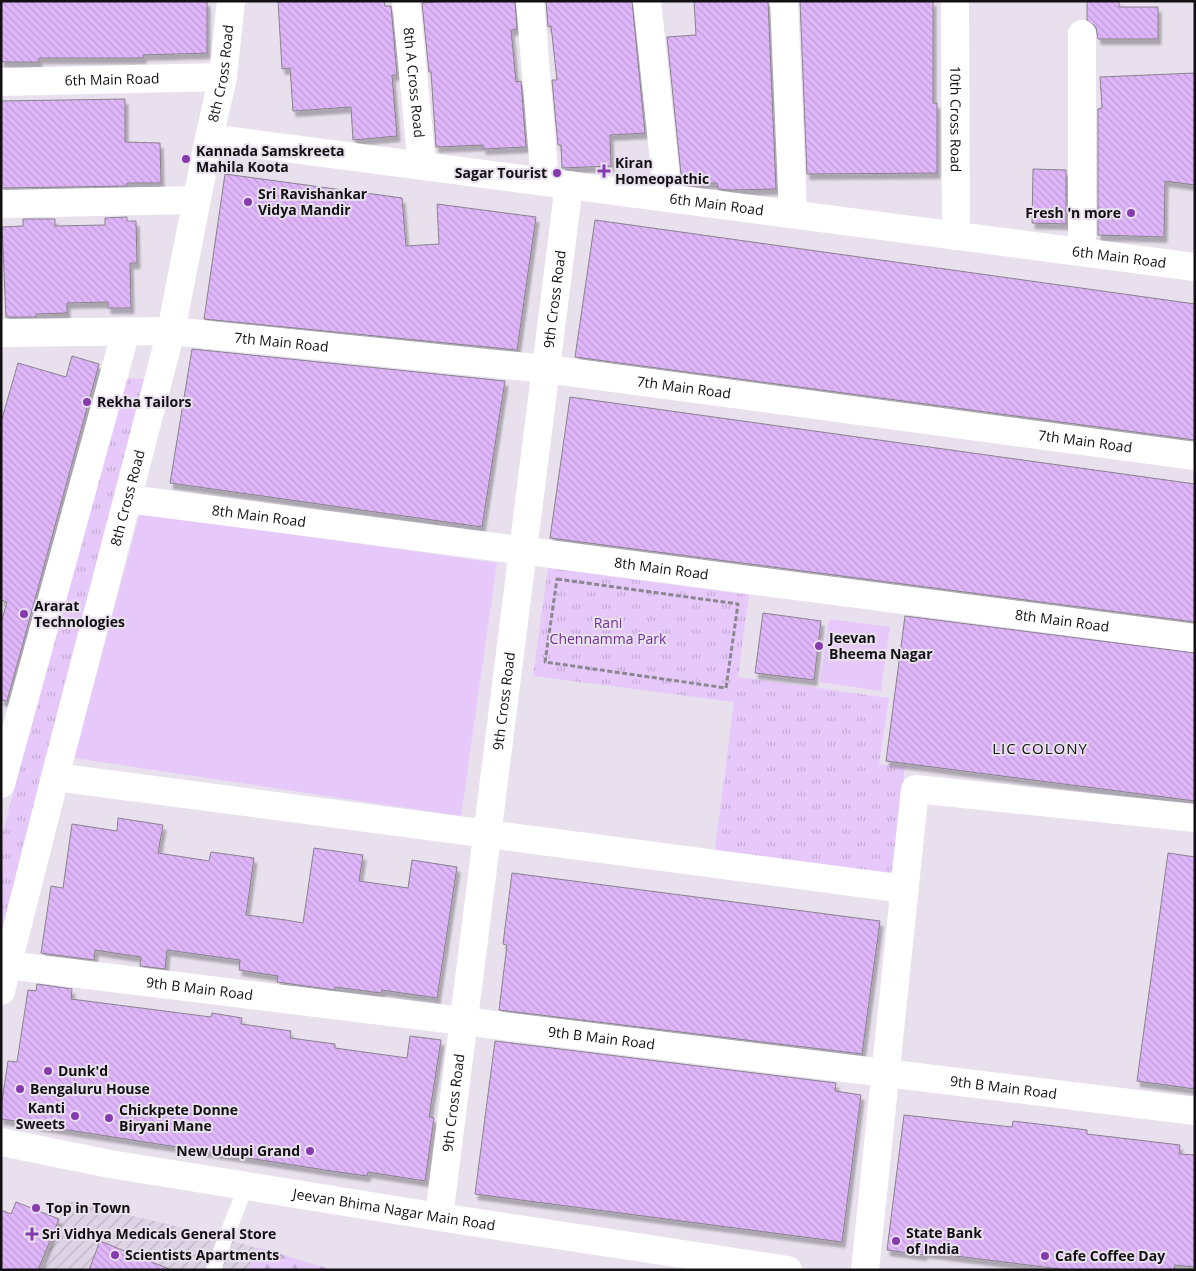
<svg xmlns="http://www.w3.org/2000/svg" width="1196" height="1271" viewBox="0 0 1196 1271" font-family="'Open Sans',sans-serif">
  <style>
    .industrial { fill: url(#industrial-furrows) }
    .green { fill: #e6c8fa }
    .forest { fill: url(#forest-firs) }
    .park { fill: url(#park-tufts) }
    .building { fill: url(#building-back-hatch); stroke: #88828c; filter: url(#shadow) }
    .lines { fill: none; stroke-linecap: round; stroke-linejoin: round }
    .path { stroke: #8c878f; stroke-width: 3; stroke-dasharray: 5 2.5; stroke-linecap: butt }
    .lane { stroke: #fff; stroke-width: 15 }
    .street { stroke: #fff; stroke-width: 28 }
    .secondary { stroke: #fff; stroke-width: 28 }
    .poi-dot { fill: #853bad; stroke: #e8e1ed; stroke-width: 2 }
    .labels { text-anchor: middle; stroke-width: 4; stroke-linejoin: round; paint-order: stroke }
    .street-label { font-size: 14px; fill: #121013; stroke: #e8e1ed }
    .poi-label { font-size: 14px; font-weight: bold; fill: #121013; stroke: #e8e1ed; text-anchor: start }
    .park-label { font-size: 14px; fill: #713192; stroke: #e8e1ed }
    .neighbourhood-label { font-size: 15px; letter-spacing: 1px; fill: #121013; stroke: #e8e1ed }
  </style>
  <defs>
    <pattern id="industrial-furrows" width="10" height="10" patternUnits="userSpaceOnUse" patternTransform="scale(1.25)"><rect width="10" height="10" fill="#ded3e5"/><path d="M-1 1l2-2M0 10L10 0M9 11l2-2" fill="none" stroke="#bdb4c4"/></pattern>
    <pattern id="forest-firs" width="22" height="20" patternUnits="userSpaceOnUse" patternTransform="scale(1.25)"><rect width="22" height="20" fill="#e6c8fa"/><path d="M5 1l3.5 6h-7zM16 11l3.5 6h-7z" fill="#c4abd5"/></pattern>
    <pattern id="park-tufts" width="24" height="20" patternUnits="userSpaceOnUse" patternTransform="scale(1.25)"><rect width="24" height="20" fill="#e6c8fa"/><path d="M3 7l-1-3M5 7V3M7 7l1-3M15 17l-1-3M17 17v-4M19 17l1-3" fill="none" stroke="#c4abd5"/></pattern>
    <pattern id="building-back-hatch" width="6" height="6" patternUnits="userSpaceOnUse" patternTransform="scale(1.25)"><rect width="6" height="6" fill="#dfb6fa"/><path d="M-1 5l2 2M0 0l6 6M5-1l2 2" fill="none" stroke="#be9bd5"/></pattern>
    <filter id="shadow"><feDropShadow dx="3" dy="5.5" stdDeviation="1" flood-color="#0004"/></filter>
  </defs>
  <rect width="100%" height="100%" fill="#e8e1ed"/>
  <polygon class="industrial" points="65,1200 205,1233 333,1270 43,1270"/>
  <g class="green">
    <polygon points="140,513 497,563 461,816 74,758"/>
    <polygon points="829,619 890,627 881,691 820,682"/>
  </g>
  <polygon class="forest" points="257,1247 333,1270 249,1270"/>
  <g class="park">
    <polygon points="124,378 148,379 1,944 1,839"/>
    <polygon points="548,568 749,595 738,677 889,698 879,764 905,767 890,880 714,857 734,702 533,676"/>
  </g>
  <g class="building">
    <polygon points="1,1 207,1 207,53 143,55 143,58 39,58 39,62 6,62 1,61"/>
    <polygon points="278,1 384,1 385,6 391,6 397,75 392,75 397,136 353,140 351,107 293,111 290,68 282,69"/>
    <polygon points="445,1 515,1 517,29 511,30 516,82 521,81 526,147 483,149 483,145 436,147 431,72 429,72 422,3"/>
    <polygon points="546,1 632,1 645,133 610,135 611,166 562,168 561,145 558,145 552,80 557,80 551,26 548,27"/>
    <polygon points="694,1 768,1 776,189 730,190 718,189 717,183 682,184 667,37 696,35"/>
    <polygon points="800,1 933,1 933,103 937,103 937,173 807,174"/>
    <polygon points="1087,1 1119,1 1119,7 1158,7 1158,39 1098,39 1096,27 1087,20"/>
    <polygon points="1195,73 1195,185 1165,181 1164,237 1098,235 1098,109 1102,108 1100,77"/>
    <polygon points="125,99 125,142 160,143 161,183 127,183 127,186 1,188 1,101"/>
    <polygon points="1033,169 1066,170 1066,224 1032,223"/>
    <polygon points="225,174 402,198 406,246 439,244 437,204 536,217 517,350 204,319"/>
    <polygon points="127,217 127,221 136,221 137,263 130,263 131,308 108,308 108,302 67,303 67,313 36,314 36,317 6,317 2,227 23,226 23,219 55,219 55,226 105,225 105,218"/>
    <polygon points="595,220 1195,304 1195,440 575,357"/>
    <polygon points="192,349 505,381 482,527 170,483"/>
    <polygon points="72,356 99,364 22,647 7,701 1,700 1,623 7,602 1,600 1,422 18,363 66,377"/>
    <polygon points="570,397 1195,484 1195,622 550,538"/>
    <polygon points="763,613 821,621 814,680 755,673"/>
    <polygon points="905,616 1195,653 1195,801 886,761"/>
    <polygon points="118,818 163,825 158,853 209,861 211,852 254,858 246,915 286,920 303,923 314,848 363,855 359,881 408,888 412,860 457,867 437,998 382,990 381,993 335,987 335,990 277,982 278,976 239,970 240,960 167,950 165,969 140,966 141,957 95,950 94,960 41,953 51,886 63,888 72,824 117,831"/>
    <polygon points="1168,853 1195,857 1195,1089 1137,1081"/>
    <polygon points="512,873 880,921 862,1054 499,1010 507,945 503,944"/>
    <polygon points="37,984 72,989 71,999 211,1017 212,1013 242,1018 241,1024 291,1031 290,1038 335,1044 335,1048 407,1058 410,1036 441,1040 429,1117 434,1118 425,1181 368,1172 367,1176 325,1170 36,1125 36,1124 1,1119 1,1107 8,1061 17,1062 28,990 36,991"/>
    <polygon points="495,1041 836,1083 835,1091 861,1095 842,1242 475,1194"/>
    <polygon points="904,1115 1012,1127 1013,1121 1087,1130 1087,1134 1180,1145 1179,1154 1195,1155 1195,1267 1175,1265 1174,1270 1068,1270 924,1252 924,1255 887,1250"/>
    <polygon points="16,1202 59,1219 38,1270 1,1270 1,1210 11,1214"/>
    <polygon points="100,1241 169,1269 169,1270 89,1270"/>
  </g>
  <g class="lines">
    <polygon class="path" points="557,579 738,604 726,688 545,662"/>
    <polyline class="lane" points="213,1270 246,1186"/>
    <g class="street">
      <path id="s1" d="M406 1 422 166"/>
      <polyline points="530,1 545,182"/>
      <polyline points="647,1 668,198"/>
      <polyline points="784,1 793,214"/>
      <path id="s2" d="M955 1 956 236"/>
      <polyline points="1082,34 1082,252"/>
      <path id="s3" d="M1 82 223 77"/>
      <path id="s4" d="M209 138 1195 267"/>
      <polyline points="1,204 196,200"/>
      <path id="s5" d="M1 333 171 331 546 369 1195 456"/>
      <path id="s6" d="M128 499 1195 638"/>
      <polyline points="55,777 905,889"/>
      <polyline points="1,784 126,331"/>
      <path id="s7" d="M7 965 1195 1111"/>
      <path id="s8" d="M1 991 55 777 171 331 209 138 223 77 231 1"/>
      <path id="s9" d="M439 1217 569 185"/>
      <polyline points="865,1270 915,789 1195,818"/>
    </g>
    <path class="secondary" id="s10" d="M1 1142 110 1164 439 1217 788 1270"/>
  </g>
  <g class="poi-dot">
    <circle cx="186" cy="159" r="5"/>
    <path d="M601.5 163.5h5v5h5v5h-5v5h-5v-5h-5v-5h5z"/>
    <circle cx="557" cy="173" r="5"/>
    <circle cx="248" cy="202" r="5"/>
    <circle cx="1131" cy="213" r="5"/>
    <circle cx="87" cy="402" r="5"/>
    <circle cx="24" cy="614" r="5"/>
    <circle cx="819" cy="646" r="5"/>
    <circle cx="48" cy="1071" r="5"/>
    <circle cx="20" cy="1089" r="5"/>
    <circle cx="75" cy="1116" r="5"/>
    <circle cx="109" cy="1118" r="5"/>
    <circle cx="310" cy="1151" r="5"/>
    <circle cx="36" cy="1208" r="5"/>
    <path d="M29.5 1226.5h5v5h5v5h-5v5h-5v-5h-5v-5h5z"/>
    <circle cx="896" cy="1241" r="5"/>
    <circle cx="115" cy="1255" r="5"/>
    <circle cx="1045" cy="1256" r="5"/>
  </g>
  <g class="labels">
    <g class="street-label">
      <text dy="5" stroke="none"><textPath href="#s8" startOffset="944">8th Cross Road</textPath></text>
      <text dy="5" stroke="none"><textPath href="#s3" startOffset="111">6th Main Road</textPath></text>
      <text dy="5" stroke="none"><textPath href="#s1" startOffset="82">8th A Cross Road</textPath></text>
      <text dy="5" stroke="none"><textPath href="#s2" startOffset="118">10th Cross Road</textPath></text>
      <text dy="5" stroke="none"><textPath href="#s4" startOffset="512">6th Main Road</textPath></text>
      <text dy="5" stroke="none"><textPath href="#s4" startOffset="918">6th Main Road</textPath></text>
      <text dy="5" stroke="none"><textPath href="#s9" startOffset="925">9th Cross Road</textPath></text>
      <text dy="5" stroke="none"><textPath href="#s5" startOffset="281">7th Main Road</textPath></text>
      <text dy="5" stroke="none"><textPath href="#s5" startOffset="686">7th Main Road</textPath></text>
      <text dy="5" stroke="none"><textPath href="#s5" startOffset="1091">7th Main Road</textPath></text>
      <text dy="5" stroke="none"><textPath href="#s8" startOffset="509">8th Cross Road</textPath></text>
      <text dy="5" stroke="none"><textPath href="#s6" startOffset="132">8th Main Road</textPath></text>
      <text dy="5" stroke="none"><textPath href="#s6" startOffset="538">8th Main Road</textPath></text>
      <text dy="5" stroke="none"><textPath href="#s6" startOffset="942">8th Main Road</textPath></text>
      <text dy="5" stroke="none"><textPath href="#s9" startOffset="520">9th Cross Road</textPath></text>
      <text dy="5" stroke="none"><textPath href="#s7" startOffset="194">9th B Main Road</textPath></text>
      <text dy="5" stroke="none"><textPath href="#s7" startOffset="599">9th B Main Road</textPath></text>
      <text dy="5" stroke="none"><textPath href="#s7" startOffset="1004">9th B Main Road</textPath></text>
      <text dy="5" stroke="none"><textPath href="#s9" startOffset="115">9th Cross Road</textPath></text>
      <text dy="5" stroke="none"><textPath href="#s10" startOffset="399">Jeevan Bhima Nagar Main Road</textPath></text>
    </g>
    <g class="poi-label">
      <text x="196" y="156">Kannada Samskreeta<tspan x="196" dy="16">Mahila Koota</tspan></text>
      <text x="615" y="168">Kiran<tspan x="615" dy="16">Homeopathic</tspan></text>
      <text x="547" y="178" text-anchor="end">Sagar Tourist</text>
      <text x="258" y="199">Sri Ravishankar<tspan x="258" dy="16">Vidya Mandir</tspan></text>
      <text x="1121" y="218" text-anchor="end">Fresh 'n more</text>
      <text x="97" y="407">Rekha Tailors</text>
      <text x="34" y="611">Ararat<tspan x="34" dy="16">Technologies</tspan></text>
      <text x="829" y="643">Jeevan<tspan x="829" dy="16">Bheema Nagar</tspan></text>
      <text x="58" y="1076">Dunk'd</text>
      <text x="30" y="1094">Bengaluru House</text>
      <text x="65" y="1113" text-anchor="end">Kanti<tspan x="65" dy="16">Sweets</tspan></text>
      <text x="119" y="1115">Chickpete Donne<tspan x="119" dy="16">Biryani Mane</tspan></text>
      <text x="300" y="1156" text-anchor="end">New Udupi Grand</text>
      <text x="46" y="1213">Top in Town</text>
      <text x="906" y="1238">State Bank<tspan x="906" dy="16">of India</tspan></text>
      <text x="42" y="1239">Sri Vidhya Medicals General Store</text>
      <text x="125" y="1260">Scientists Apartments</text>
      <text x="1055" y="1261">Cafe Coffee Day</text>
    </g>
    <g class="park-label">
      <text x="608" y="628">Rani<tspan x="608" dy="16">Chennamma Park</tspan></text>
    </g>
    <g class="neighbourhood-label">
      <text x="1040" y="754">LIC COLONY</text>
    </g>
  </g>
  <rect width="1196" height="1271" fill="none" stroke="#121013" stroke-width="5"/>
</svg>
